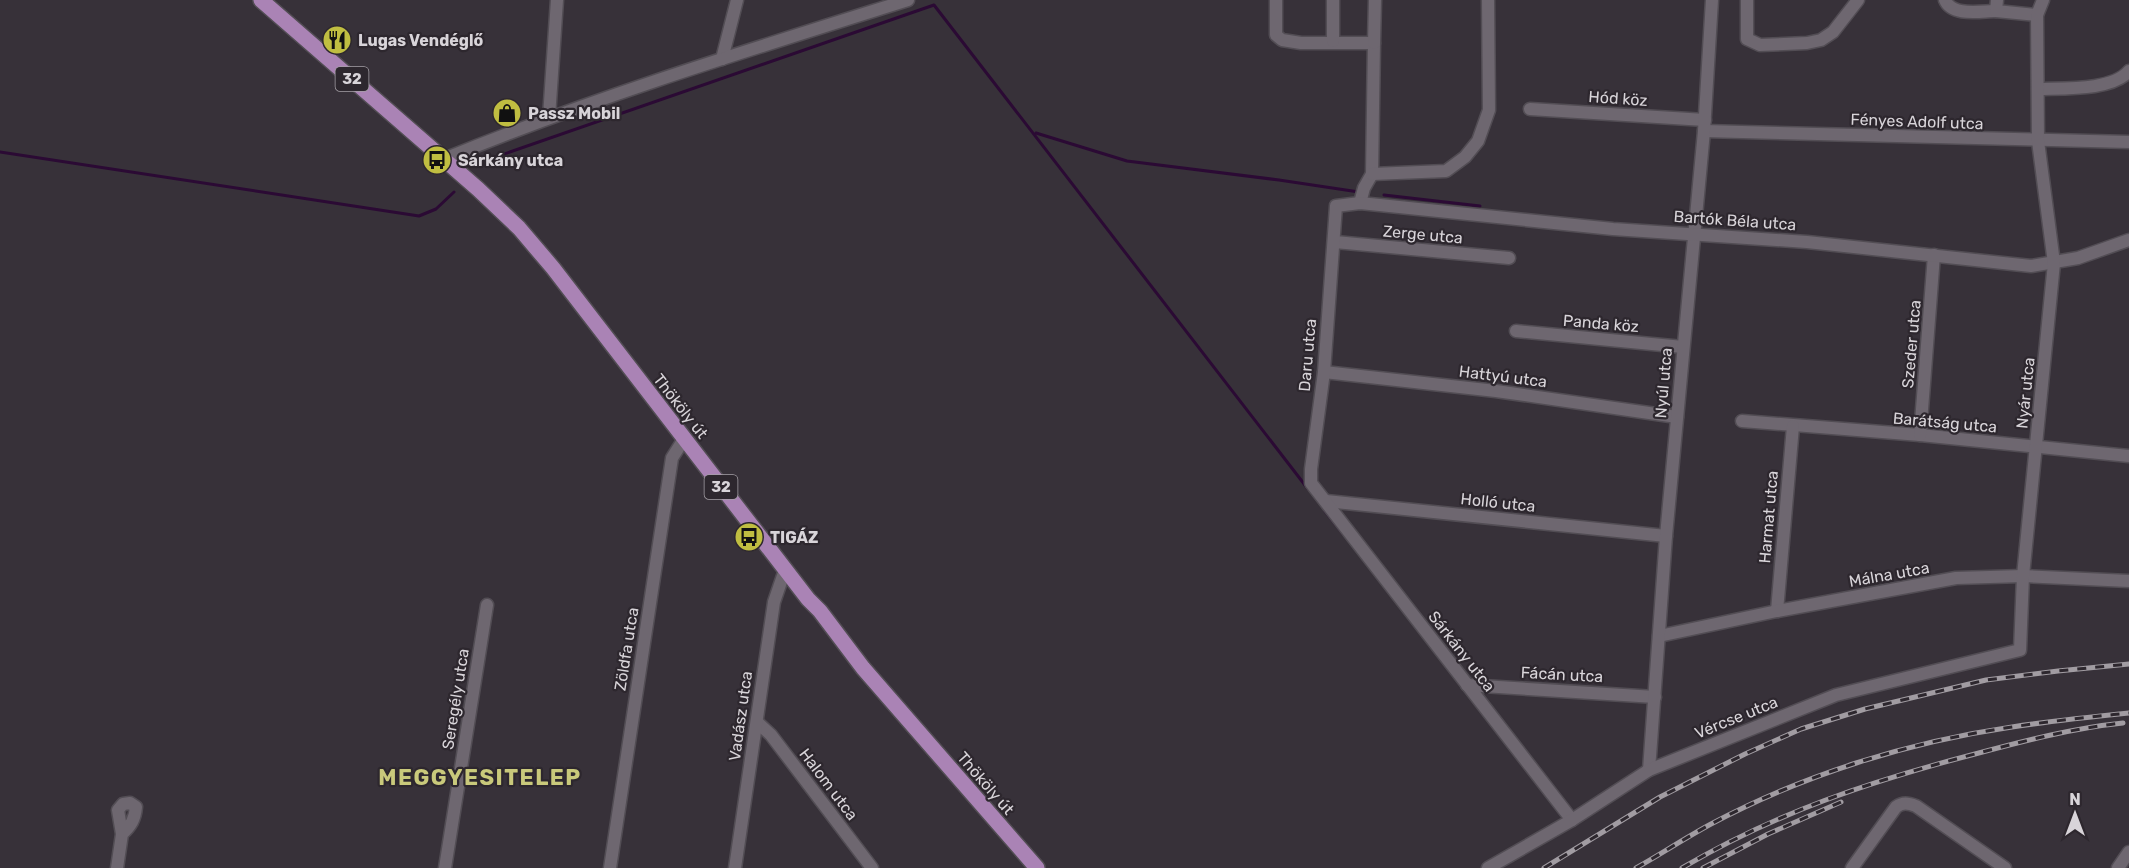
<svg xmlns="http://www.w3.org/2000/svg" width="2129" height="868" viewBox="0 0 2129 868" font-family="Rubik,sans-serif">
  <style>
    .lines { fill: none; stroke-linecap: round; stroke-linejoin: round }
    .stream { stroke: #2b0a34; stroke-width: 3 }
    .street-casing { stroke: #524d54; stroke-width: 15 }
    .primary-casing { stroke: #524d54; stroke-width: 18 }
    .street { stroke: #6e6770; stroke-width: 12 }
    .primary { stroke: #aa83b5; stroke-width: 15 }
    .rail-casing { stroke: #a19ca2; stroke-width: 5 }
    .rail { stroke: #2d272e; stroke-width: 3; stroke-dasharray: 9; stroke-linecap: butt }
    .labels { text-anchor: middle; stroke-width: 4.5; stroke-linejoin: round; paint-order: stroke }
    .shield { fill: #2d272e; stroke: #a5a0a6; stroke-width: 1.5 }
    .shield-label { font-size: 15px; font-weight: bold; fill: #d8d4d9 }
    .poi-label { font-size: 16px; font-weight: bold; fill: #d8d4d9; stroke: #2d272e; text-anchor: start }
    .street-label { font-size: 16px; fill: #d8d4d9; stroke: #2d272e }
    .district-label { font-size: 22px; font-weight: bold; letter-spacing: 1.5px; fill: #c9c97b; stroke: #2d272e }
  </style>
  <rect width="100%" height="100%" fill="#373139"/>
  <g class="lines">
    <g class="stream">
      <polyline points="1036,133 1127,161 1279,180 1359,192"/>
      <polyline points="0,152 419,216 436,209 454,192"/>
      <polyline points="480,165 484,161 934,5 1308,489"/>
      <polyline points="1384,195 1480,206"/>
      <polyline points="1325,511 1344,535"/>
    </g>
    <g class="street-casing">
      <g id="street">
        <polyline points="1276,0 1276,35 1282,40 1301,43 1374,43 1372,174 1364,188 1360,203"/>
        <polyline points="1333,0 1333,41"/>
        <polyline points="1747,0 1747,39 1760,45 1807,43 1821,40 1833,32 1858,0"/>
        <path d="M1945 0C1952 17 1981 11 1996 11"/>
        <polyline points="1997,0 1996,11 2037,15"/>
        <polyline points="1374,43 1375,0"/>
        <polyline points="722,59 737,0"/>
        <path d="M2038 89C2063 88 2112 91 2129 71"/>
        <polyline points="1530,109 1705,120"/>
        <polyline points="549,117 557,0"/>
        <polyline points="1704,131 2129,142"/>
        <path d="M444 159C595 97 752 49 908 0"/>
        <polyline points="1372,174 1446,171 1465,157 1478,141 1489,110 1488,0"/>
        <polyline points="1335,242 1509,258"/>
        <polyline points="1516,331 1683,347"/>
        <polyline points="1324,372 1496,391 1677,417"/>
        <polyline points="1742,421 1920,435 2129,456"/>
        <polyline points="1920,435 1934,255"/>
        <polyline points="1326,501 1666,536"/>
        <polyline points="1777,611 1793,426"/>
        <polyline points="1659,636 1777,611 1956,578 2023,576 2129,581"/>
        <polyline points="1467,685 1655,697"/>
        <polyline points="757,722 771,735 872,868"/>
        <polyline points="1649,770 1666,536 1704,131 1712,0"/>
        <polyline points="1572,820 1311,483 1311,469 1324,372 1336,206 1360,203 1613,229 1807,242 2031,266 2078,258 2129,240"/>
        <path d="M117 868 122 834 118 810 123 804 130 803 136 807C135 819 131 826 122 834"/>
        <polyline points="445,868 487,605"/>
        <polyline points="610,868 672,458 684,439"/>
        <polyline points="735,868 774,602 785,570"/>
        <polyline points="1488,868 1572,820 1649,770 1836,695 2020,650 2023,576 2054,263 2038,141 2037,15 2043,0"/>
        <path d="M1852 868 1896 807C1903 802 1908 803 1916 806L2005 868"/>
        <polyline points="2118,868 2129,852"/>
      </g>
    </g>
    <g class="primary-casing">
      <polyline id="primary" points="261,0 478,189 519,228 553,268 808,599 820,611 863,668 1037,868"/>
    </g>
    <use href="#street" class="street"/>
    <use href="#primary" class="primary"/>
    <g class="rail-casing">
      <g id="rail">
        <polyline points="1544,868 1660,797 1745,754 1801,729 1865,709 1986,680 2058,671 2129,664"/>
        <path d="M1636 868C1661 854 1685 838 1711 824 1803 775 1908 742 2012 727 2051 721 2090 717 2129 713"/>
        <path d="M1682 868C1775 813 1871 781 1975 754 2024 741 2073 728 2123 723"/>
        <polyline points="1703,868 1768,834 1841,802"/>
      </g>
    </g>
    <use href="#rail" class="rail"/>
  </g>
  <defs>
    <g id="restaurant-disc" transform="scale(1.5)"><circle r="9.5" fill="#c0be41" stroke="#2d272e"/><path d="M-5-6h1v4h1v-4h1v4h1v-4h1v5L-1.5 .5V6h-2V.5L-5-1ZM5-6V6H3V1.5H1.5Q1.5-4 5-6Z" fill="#111"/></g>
    <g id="shop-disc" transform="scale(1.5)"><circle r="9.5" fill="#c0be41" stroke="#2d272e"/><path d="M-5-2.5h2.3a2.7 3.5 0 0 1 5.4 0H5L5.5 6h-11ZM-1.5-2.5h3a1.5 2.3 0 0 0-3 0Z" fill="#111"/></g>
    <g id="bus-disc" transform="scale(1.5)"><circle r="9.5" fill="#c0be41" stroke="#2d272e"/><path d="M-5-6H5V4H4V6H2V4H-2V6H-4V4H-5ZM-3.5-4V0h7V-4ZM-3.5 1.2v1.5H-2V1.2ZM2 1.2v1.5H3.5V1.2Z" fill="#111"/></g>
  </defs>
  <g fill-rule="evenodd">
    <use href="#restaurant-disc" x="337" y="40"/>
    <use href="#shop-disc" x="507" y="113"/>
    <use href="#bus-disc" x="437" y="160"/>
    <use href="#bus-disc" x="749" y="537"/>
  </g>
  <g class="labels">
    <g class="shield">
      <rect x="335.5" y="67" width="33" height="24" rx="4.5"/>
      <rect x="704.5" y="475" width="33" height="24" rx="4.5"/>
    </g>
    <g class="shield-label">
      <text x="352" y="84">32</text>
      <text x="721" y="492">32</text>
    </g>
    <g class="poi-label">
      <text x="358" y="46">Lugas Vendéglő</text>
      <text x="528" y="119">Passz Mobil</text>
      <text x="458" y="166">Sárkány utca</text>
      <text x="770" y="543">TIGÁZ</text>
    </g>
    <g class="street-label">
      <text transform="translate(1618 98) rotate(4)" y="6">Hód köz</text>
      <text transform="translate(1917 121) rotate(2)" y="6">Fényes Adolf utca</text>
      <text transform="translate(1735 220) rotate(4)" y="6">Bartók Béla utca</text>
      <text transform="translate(1423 234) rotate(5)" y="6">Zerge utca</text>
      <text transform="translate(1601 323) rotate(5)" y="6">Panda köz</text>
      <text transform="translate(1911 344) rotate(-85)" y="6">Szeder utca</text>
      <text transform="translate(1307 355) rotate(-85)" y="6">Daru utca</text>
      <text transform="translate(1503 376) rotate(7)" y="6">Hattyú utca</text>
      <text transform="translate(1663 383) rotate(-85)" y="6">Nyúl utca</text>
      <text transform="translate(2025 393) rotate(-84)" y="6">Nyár utca</text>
      <text transform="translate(681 406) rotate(52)" y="6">Thököly út</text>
      <text transform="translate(1945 422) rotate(5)" y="6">Barátság utca</text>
      <text transform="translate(1498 502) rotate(6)" y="6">Holló utca</text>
      <text transform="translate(1768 517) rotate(-85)" y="6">Harmat utca</text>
      <text transform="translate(1889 574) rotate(-10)" y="6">Málna utca</text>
      <text transform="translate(626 649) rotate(-81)" y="6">Zöldfa utca</text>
      <text transform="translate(1462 651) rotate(52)" y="6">Sárkány utca</text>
      <text transform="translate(1562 674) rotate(3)" y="6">Fácán utca</text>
      <text transform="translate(455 699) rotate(-81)" y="6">Seregély utca</text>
      <text transform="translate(740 716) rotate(-82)" y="6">Vadász utca</text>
      <text transform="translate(1736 717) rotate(-22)" y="6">Vércse utca</text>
      <text transform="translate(986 783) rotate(49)" y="6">Thököly út</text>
      <text transform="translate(829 784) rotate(53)" y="6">Halom utca</text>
    </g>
    <g class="district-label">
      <text x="480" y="785">MEGGYESITELEP</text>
    </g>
  </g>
  <g transform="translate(2075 814)" stroke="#2d272e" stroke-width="4.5" paint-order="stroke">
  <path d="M0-4.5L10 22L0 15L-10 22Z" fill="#d8d4d9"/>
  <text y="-9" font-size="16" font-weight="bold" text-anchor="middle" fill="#d8d4d9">N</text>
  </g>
</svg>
